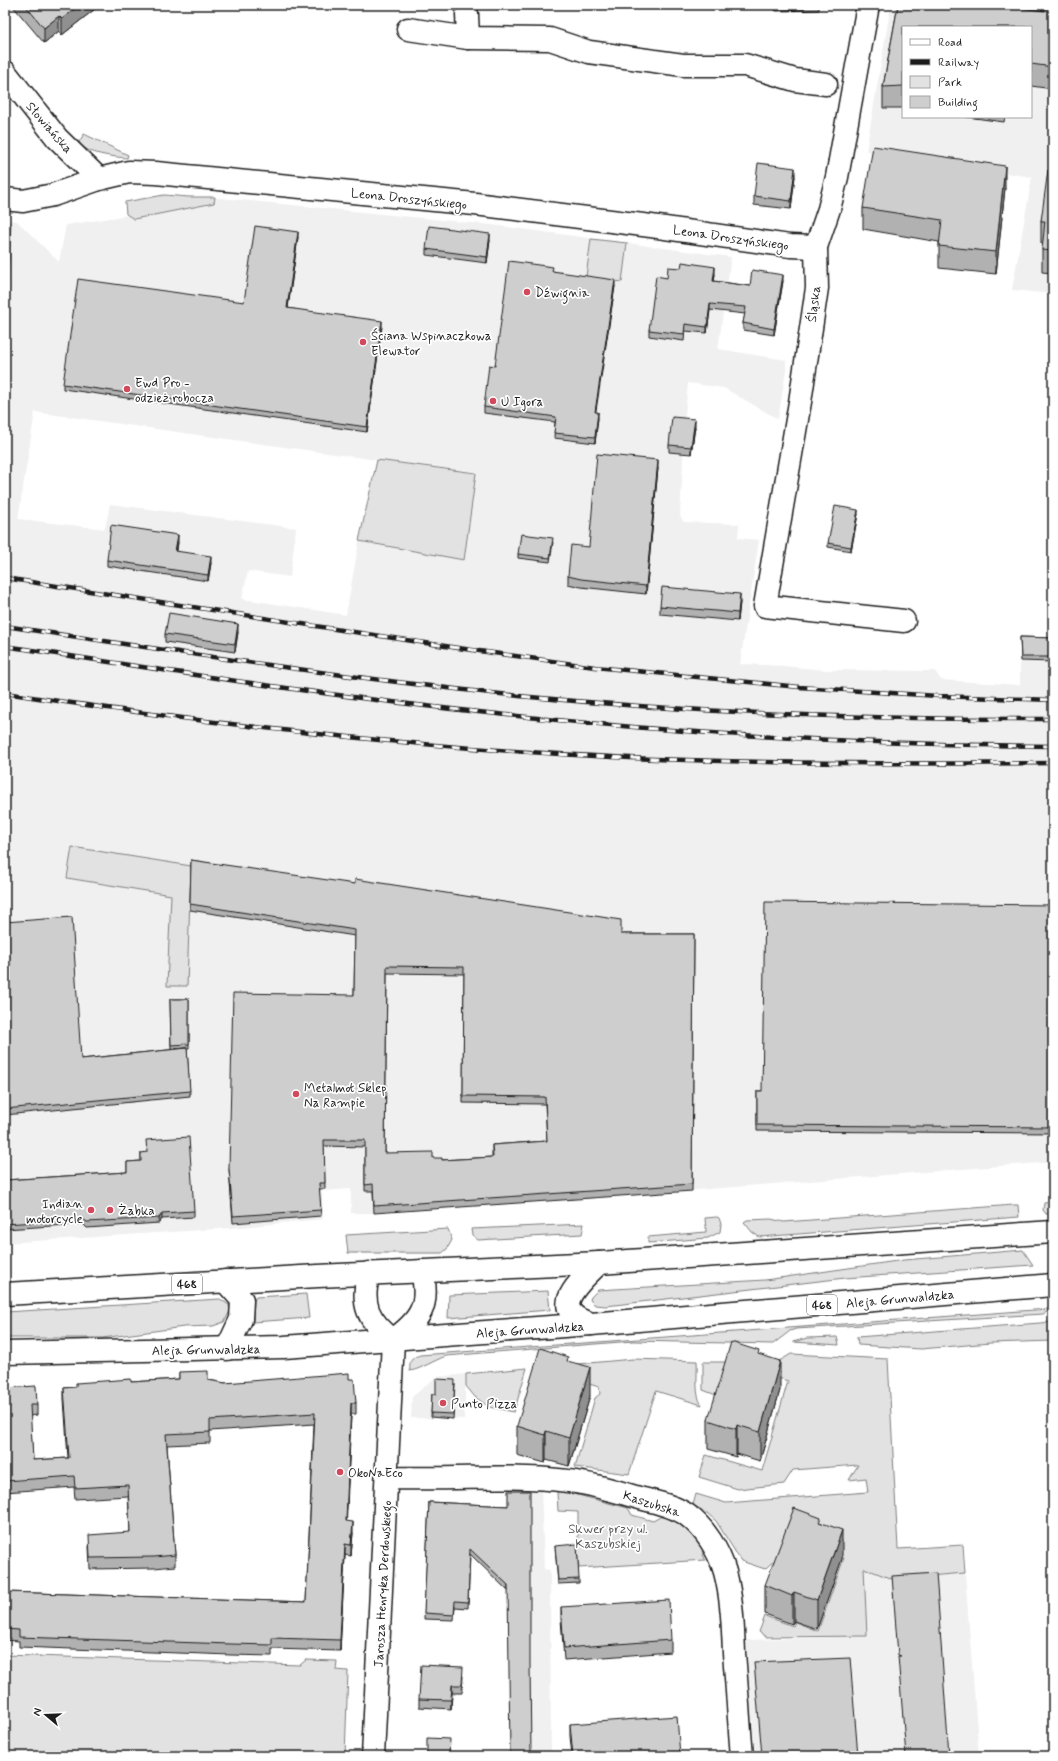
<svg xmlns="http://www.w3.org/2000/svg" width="1058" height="1761" viewBox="0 0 1058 1761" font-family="Mynerve,sans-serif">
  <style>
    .built { fill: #f0f0f0; fill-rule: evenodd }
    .green { fill: #e2e2e2; stroke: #7f7f7f }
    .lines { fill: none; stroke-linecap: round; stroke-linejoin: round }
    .minor-casing { stroke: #1c1c1c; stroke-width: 25 }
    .major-casing { stroke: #1c1c1c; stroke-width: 25 }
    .minor { stroke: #fff; stroke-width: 22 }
    .major { stroke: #fff; stroke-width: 22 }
    .rail-casing { stroke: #1c1c1c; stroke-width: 4.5 }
    .rail { stroke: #fff; stroke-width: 3; stroke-dasharray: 9; stroke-linecap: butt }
    .wall { fill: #b1b1b1; stroke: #1c1c1c; fill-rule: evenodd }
    .shaded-wall { fill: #909090; stroke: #1c1c1c }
    .building { fill: #cecece; stroke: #1c1c1c; fill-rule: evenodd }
    .poi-dot { fill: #d1495b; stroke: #fff; stroke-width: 1.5 }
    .labels { text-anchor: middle; stroke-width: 3.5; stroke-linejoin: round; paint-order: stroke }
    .shield { fill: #fff; stroke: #606060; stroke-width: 1 }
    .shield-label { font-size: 12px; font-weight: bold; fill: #1c1c1c }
    .street-label { font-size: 13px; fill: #1c1c1c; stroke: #fff }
    .poi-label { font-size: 13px; fill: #1c1c1c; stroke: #fff; text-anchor: start }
    .park-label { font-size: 13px; fill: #575757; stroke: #fff }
  </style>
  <rect width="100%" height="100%" fill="#fff"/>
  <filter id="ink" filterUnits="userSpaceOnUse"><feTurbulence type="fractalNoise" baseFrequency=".025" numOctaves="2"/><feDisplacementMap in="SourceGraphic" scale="8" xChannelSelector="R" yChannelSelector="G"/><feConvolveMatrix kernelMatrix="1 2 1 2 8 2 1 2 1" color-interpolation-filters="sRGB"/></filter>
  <g filter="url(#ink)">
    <g class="built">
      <path d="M891 5H1053V294L1012 290 1032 177 866 151ZM903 27H1031V117H903Z"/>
      <path d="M210 197 492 225 731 257 718 349 786 360V371L778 419 724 388 688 383 684 425H685L680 516 684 522 739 524 738 538 759 540 740 664 783 666 825 670 935 671 941 680 1020 685V641L1053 642V1162L583 1199 374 1213H351V1189L322 1191 323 1219 232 1228 5 1243V220L17 221 59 262 66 225 130 215ZM35 412 377 460 476 472 464 560 359 541 346 615 242 599 248 571 290 577 296 528 110 504 105 529 18 519Z"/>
      <polygon points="466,1374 464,1419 411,1418 412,1397 436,1377"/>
      <polygon points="541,1486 544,1569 550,1570 551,1756 510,1756 507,1487"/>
      <polygon points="863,1568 936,1576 965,1573 979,1756 755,1756 746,1640 867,1636"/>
    </g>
    <g class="green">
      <path d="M84 134 128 155 127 158C115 157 84 154 79 142Z"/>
      <polygon points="164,195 189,197 215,197 214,203 134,219 126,214 125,202"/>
      <polygon points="7,224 11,224 5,328 5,246"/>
      <polygon points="591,239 627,243 622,282 586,277"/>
      <polygon points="377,460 476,473 464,560 359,541"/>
      <polygon points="72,847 191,866 187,986 167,986 171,895 67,878"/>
      <polygon points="1053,1202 1053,1214 1046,1214 1043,1210 1044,1203"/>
      <polygon points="1014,1205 1018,1205 1019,1217 759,1237 752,1232 744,1222 747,1220 771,1219 784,1222"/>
      <polygon points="717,1217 719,1218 721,1224 720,1232 708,1238 648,1243 648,1237 706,1232 705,1218"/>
      <polygon points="584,1224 582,1234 478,1240 472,1235 471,1229"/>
      <polygon points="448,1229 452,1240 447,1249 442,1253 348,1253 346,1235"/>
      <polygon points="1023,1250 1033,1265 845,1278 606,1306 595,1305 590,1300 591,1297 598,1290 765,1280 904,1260"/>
      <polygon points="548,1291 550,1310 448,1318 449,1295"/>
      <polygon points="306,1294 309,1318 253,1322 254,1300 256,1297"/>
      <polygon points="220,1299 229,1305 230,1311 224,1322 213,1326 184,1327 102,1338 5,1338 5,1312"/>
      <path d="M1048 1309 1047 1312 1043 1314 796 1329 790 1331 773 1344 633 1341 446 1356C435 1360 419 1370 410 1371 409 1361 411 1358 420 1355Z"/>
      <polygon points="1053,1322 1053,1341 990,1343 921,1349 858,1345 857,1337"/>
      <polygon points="837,1337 839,1345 793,1342 807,1338"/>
      <polygon points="791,1354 888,1359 898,1549 963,1545 965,1573 892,1579 864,1568 867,1636 766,1637 759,1632 765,1616 793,1626 795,1622 818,1631 844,1558 822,1550 779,1556 765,1569 741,1561 716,1521 707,1513 693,1505 696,1494 726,1503 868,1492 866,1478 849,1480 858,1465 793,1470 784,1484 738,1489 699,1477 706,1455 762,1471 788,1381 754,1371 716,1395 703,1390 703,1362 773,1362 781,1360"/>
      <path d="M633 1359 697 1361C698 1374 694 1395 702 1405L656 1391 629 1474 575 1467 595 1398 600 1394 599 1387 549 1372 545 1367Z"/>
      <polygon points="527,1368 514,1412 489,1407 475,1397 466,1386 466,1374"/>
      <polygon points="560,1489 566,1492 628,1508 632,1515 653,1521 669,1512 707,1546 702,1551 705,1560 579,1568 577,1548 578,1547 578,1512 558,1511 557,1492"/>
      <polygon points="5,1655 300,1665 306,1660 337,1661 336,1670 348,1671 345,1756 5,1756"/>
    </g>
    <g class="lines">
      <g class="minor-casing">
        <g id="minor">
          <polyline points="868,5 837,177 829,209 816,247 817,288 800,402 765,606 904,621"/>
          <polyline points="467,14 468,38"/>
          <polyline points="408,29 468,38 550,39 589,52 683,65 745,65 795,80 826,84"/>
          <polyline points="5,72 57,138 99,179"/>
          <polyline points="5,199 23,201 53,195 99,179 129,172 156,173 475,204 651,226 790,246 816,247"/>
          <path d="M369 1273C360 1304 368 1321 393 1340"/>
          <path d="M393 1340C421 1320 430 1305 422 1271"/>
          <path d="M387 1478C447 1480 508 1474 568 1481 591 1483 614 1491 636 1497 653 1502 673 1505 687 1515 705 1528 719 1551 725 1572 732 1598 733 1627 734 1653 737 1688 739 1722 742 1756"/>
          <polyline points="373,1756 393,1340"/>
        </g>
      </g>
      <g class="major-casing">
        <g id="major">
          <polyline points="225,1281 242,1300 241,1319 227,1349"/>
          <polyline points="5,1294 318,1276 599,1263 1053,1232"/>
          <path d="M591 1324C545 1310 580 1282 599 1263"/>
          <polyline points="5,1353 284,1347 591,1324 1053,1285"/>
        </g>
      </g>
      <use href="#minor" class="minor"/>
      <use href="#major" class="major"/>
      <g class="rail-casing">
        <g id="rail">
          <polyline points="5,578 458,648 595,667 799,687 938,696 1053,700"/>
          <path d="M5 626C176 652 347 678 519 696 696 713 875 720 1053 719"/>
          <path d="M5 646C169 671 333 697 498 714 682 734 868 745 1053 746"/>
          <path d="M5 693C212 725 421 748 630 758 771 764 912 764 1053 763"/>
        </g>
      </g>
      <use href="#rail" class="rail"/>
    </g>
    <g class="wall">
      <polygon points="12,5 100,5 62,35 59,31 44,43"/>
      <polygon points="770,5 819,5 819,10 776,11"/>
      <polygon points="898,5 995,5 1045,11 1046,5 1053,5 1053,89 1031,86 1031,27 903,27 903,108 883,108 883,87"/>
      <polygon points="967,117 1005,117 1004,122"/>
      <polygon points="1053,171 1053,273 1042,272 1042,250 1043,243 1041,243 1041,221"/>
      <polygon points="795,176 791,209 754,205 754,196"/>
      <polygon points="1005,188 996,274 939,268 939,242 863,229 863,208"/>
      <polygon points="298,237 288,308 382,326 367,432 63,389 63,384 244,302"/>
      <polygon points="490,240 487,263 426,255 426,249"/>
      <polygon points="553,271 615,286 595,412 598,418 595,443 554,438 555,422 484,413 484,407 495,366"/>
      <polygon points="715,274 714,281 750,286 783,281 774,335 743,330 743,323 745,314 710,310 707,333 685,331 684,341 649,336 649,330 667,278"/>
      <polygon points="695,427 691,454 669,452 669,445"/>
      <polygon points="658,468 646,594 581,587 568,584 568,576 589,547"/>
      <polygon points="858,514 851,551 828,547 828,543"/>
      <polygon points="178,542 177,551 211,563 208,581 107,566 107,560"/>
      <polygon points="553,542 550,562 518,558 518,554"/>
      <polygon points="740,602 738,621 660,614 660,606"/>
      <polygon points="238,632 235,652 165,642 165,634"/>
      <polygon points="1020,637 1053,638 1053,662 1021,661"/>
      <path d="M191 860 621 934H694L692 1191 374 1213 373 1191H365V1147L324 1146 325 1189H319L321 1216 233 1223 229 1169 354 995 355 936 190 910ZM387 973 464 974 463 1103 545 1104 547 1141 492 1145V1157L442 1160 433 1158 385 1153Z"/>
      <polygon points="1053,905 1053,1133 757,1131 757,1091 762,1091"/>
      <polygon points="5,922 81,1059 187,1048 171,1049 170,999 189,999 189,1048 187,1048 190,1096 5,1115"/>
      <polygon points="141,1153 194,1211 194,1217 162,1219 159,1223 87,1228 83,1224 5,1229 5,1180 127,1172 127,1162 141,1161"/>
      <polygon points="759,1354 780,1390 760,1461 737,1454 736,1457 708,1449 708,1420"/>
      <polygon points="568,1361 590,1396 569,1466 546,1460 545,1463 517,1455 517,1426"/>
      <polygon points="179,1372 208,1380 225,1383 349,1379 356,1403 356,1414 351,1414 346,1521 353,1533 351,1556 345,1555 340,1651 272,1649 272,1656 231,1655 19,1647 19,1641 5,1640 5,1592 306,1602 314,1424 210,1431 210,1443 167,1445 175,1555 175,1566 154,1568 90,1569 89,1546 130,1533 128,1496 75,1499 74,1487 5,1492 5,1388 37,1405 37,1415 30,1416 33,1460 68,1458 64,1399 64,1388 131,1382 179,1379"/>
      <polygon points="455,1384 453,1419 431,1417 432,1394 436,1394"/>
      <polygon points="429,1502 508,1506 508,1591 470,1554 468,1608 455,1607 454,1620 424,1619"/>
      <polygon points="821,1522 842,1559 817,1629 794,1621 792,1624 765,1614 765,1585"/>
      <polygon points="555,1546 579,1579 579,1583 558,1584"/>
      <polygon points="561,1607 671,1640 671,1652 564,1660 561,1619"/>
      <polygon points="463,1676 462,1693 452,1693 451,1709 419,1707 419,1699"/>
      <polygon points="570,1724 680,1756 572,1756 570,1736"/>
    </g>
    <g class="shaded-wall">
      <polygon points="80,5 100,5 62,35 62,19"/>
      <polygon points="59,16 59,31 44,43 44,28"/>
      <polygon points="1005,166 1005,188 996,274 996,252"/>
      <polygon points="795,168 795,176 791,209 791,201"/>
      <polygon points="298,232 298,237 287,313 287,308"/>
      <polygon points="490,234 490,240 487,263 487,257"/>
      <polygon points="715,267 715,274 713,287 713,281"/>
      <polygon points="783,275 783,281 774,335 774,329"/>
      <polygon points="615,280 615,286 595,417 595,412"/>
      <polygon points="710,304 710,310 707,333 707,327"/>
      <polygon points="382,321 382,326 367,432 367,427"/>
      <polygon points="598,412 598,418 595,443 595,437"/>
      <polygon points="695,419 695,427 691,454 691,447"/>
      <polygon points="658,460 658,468 646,594 646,586"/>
      <polygon points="858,510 858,514 851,551 851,547"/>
      <polygon points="178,535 178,542 175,558 175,551"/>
      <polygon points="211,556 211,563 208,581 208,575"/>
      <polygon points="740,594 740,602 738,621 738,613"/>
      <polygon points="238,624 238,632 235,652 235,644"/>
      <polygon points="162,1213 162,1219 159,1223 159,1218"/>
      <polygon points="780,1361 780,1390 760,1461 760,1432"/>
      <polygon points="590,1367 590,1396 569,1466 569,1438"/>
      <polygon points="351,1403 351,1414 346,1532 346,1521"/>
      <polygon points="737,1425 737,1454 736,1457 736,1429"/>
      <polygon points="546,1431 546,1460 545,1463 545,1435"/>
      <polygon points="353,1522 353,1533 351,1556 351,1545"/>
      <polygon points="842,1530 842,1559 817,1629 817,1600"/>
      <polygon points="345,1544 345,1555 340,1651 340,1640"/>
      <polygon points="794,1592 794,1621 792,1624 792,1596"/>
      <polygon points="452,1685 452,1693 451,1709 451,1700"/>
    </g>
    <g class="building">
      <polygon points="25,5 80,5 62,19 59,16 44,28"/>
      <polygon points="898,5 995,5 1045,11 1046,5 1053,5 1053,67 1031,64 1031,27 903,27 903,86 883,87"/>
      <polygon points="873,146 1005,166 996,252 939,246 942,220 863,208"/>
      <polygon points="758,163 795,168 791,201 754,196"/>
      <polygon points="1048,170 1053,171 1053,251 1042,250 1045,221 1041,221"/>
      <polygon points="255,226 298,232 287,308 382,321 367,427 63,384 78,279 244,302"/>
      <polygon points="429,226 490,234 487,257 426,249"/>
      <polygon points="509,261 553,267 552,271 615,280 595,412 598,412 595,437 554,433 556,417 484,407 489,365 495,366"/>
      <polygon points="682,262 715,267 713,281 750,286 752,270 783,275 774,329 743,323 746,307 710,304 707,327 685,324 684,334 649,330 656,276 667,278 668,267 681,268"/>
      <polygon points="672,417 695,419 691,447 669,445"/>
      <polygon points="597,454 658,460 646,586 581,579 568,576 571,545 589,547"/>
      <polygon points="835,506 858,510 851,547 828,543"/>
      <polygon points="111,525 178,535 175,551 211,556 208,575 107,560"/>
      <polygon points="521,534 553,538 550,558 518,554"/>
      <polygon points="662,587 740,594 738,613 660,606"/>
      <polygon points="169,613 238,624 235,644 165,634"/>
      <polygon points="1020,637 1053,638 1053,657 1021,657"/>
      <path d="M191 860 355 884V879L621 920V934H694L692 1184 374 1206 373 1184 365 1185V1140H324L325 1183H319L321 1210 233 1216 229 1169 233 993 354 995 355 930 190 904ZM387 966 464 967 463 1096 545 1097 547 1141 492 1145 493 1157 442 1160V1158H433V1152L385 1153Z"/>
      <polygon points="765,902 1053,905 1053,1127 757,1125 757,1091 762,1091"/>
      <polygon points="72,917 81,1059 187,1048 190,1091 5,1109 5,922"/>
      <polygon points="170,999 189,999 189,1044 171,1045"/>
      <polygon points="189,1137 194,1211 162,1213 159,1218 87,1222 83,1219 5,1224 5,1180 127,1172 127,1162 141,1161 141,1153 147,1152 146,1140"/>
      <polygon points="731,1342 759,1351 758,1354 780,1361 760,1432 737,1425 736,1429 708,1420"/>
      <polygon points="540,1348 568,1357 567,1361 590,1367 569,1438 546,1431 545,1435 517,1426"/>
      <polygon points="208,1371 208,1380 225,1383 349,1373 349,1379 354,1379 356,1403 351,1403 346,1521 353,1522 351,1545 345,1544 340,1640 272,1638 272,1645 231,1644 19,1637 19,1630 5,1629 5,1592 306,1602 315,1413 210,1420 210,1432 166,1434 175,1555 154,1557 90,1558 89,1535 130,1532 128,1485 75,1488 74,1476 5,1481 5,1388 36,1386 37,1405 30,1405 33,1460 69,1458 64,1388 76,1387 76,1383 131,1379 131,1382 179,1379 179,1372"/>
      <polygon points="436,1379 455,1380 453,1414 431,1413 432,1394 436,1394"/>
      <polygon points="508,1491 530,1491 530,1663 531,1756 510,1756 508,1585 470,1549 468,1602 455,1601 454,1615 424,1613 429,1502 508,1506"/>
      <polygon points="794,1508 821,1518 819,1522 842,1530 817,1600 794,1592 792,1596 765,1585"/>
      <polygon points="577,1544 579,1579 558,1580 555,1546"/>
      <polygon points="936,1573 949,1756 906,1756 898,1656 901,1656 898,1655 892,1576"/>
      <polygon points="669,1600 671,1640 564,1648 561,1607"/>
      <polygon points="850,1658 858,1756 762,1756 754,1662"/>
      <polygon points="421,1665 463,1667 462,1685 452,1685 451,1700 419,1699"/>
      <polygon points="677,1716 680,1756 573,1756 570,1724"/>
      <polygon points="427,1738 450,1739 449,1756 427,1756"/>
    </g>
  </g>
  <g class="poi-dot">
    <circle cx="527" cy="292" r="4"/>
    <circle cx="363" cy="342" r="4"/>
    <circle cx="127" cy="389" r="4"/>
    <circle cx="493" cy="401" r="4"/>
    <circle cx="296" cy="1094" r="4"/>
    <circle cx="91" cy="1210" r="4"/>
    <circle cx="110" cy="1210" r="4"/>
    <circle cx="443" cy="1403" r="4"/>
    <circle cx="340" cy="1472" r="4"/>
  </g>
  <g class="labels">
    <g class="shield">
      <rect x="172" y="1274" width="30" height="20" rx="3"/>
      <rect x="807" y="1295" width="30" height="20" rx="3"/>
    </g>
    <g class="shield-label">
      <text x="187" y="1288">468</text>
      <text x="822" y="1309">468</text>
    </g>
    <g class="street-label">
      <text transform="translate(50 127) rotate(49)" y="5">Słowiańska</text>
      <text transform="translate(409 198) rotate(6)" y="5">Leona Droszyńskiego</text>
      <text transform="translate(731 237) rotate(8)" y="5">Leona Droszyńskiego</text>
      <text transform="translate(813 304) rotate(-83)" y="5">Śląska</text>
      <text transform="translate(900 1298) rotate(-5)" y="5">Aleja Grunwaldzka</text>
      <text transform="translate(530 1329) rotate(-4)" y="5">Aleja Grunwaldzka</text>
      <text transform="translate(206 1349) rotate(-1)" y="5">Aleja Grunwaldzka</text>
      <text transform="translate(652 1503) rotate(18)" y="5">Kaszubska</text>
      <text transform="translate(382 1584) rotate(-87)" y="5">Jarosza Henryka Derdowskiego</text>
    </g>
    <g class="poi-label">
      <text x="535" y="297">Dźwignia</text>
      <text x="371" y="340">Ściana Wspinaczkowa<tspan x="371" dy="15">Elewator</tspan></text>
      <text x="135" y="387">Ewd Pro -<tspan x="135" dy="15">odzież robocza</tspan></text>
      <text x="501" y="406">U Igora</text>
      <text x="304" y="1092">Metalmot Sklep<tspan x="304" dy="15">Na Rampie</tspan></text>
      <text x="83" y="1208" text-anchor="end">Indian<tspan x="83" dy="15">motorcycle</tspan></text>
      <text x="118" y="1215">Żabka</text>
      <text x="451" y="1408">Punto Pizza</text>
      <text x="348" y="1477">OkoNaEco</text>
    </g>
    <g class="park-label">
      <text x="608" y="1533">Skwer przy ul.<tspan x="608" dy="15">Kaszubskiej</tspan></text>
    </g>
  </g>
  <rect width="1058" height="1761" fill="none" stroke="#fff" stroke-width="20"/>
  <rect x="10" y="10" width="1038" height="1741" fill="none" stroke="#1c1c1c" stroke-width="1.5" filter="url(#ink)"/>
  <rect x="902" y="26" width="130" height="92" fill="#ffffff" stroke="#a4a4a4"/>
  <rect x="910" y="39" width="20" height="6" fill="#ffffff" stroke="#a4a4a4"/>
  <text x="938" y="46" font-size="12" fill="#1c1c1c">Road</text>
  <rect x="910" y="59" width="20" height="6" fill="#1c1c1c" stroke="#a4a4a4"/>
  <text x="938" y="66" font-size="12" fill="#1c1c1c">Railway</text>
  <rect x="910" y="76" width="20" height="12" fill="#e2e2e2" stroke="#a4a4a4"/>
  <text x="938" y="86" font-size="12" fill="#1c1c1c">Park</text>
  <rect x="910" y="96" width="20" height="12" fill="#cecece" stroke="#a4a4a4"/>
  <text x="938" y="106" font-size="12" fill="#1c1c1c">Building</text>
  <g transform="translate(46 1715) rotate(289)" stroke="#ffffff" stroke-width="3" paint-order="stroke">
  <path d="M0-3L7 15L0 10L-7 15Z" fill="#1c1c1c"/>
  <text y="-6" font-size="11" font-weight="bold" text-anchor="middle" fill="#1c1c1c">N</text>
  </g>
</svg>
